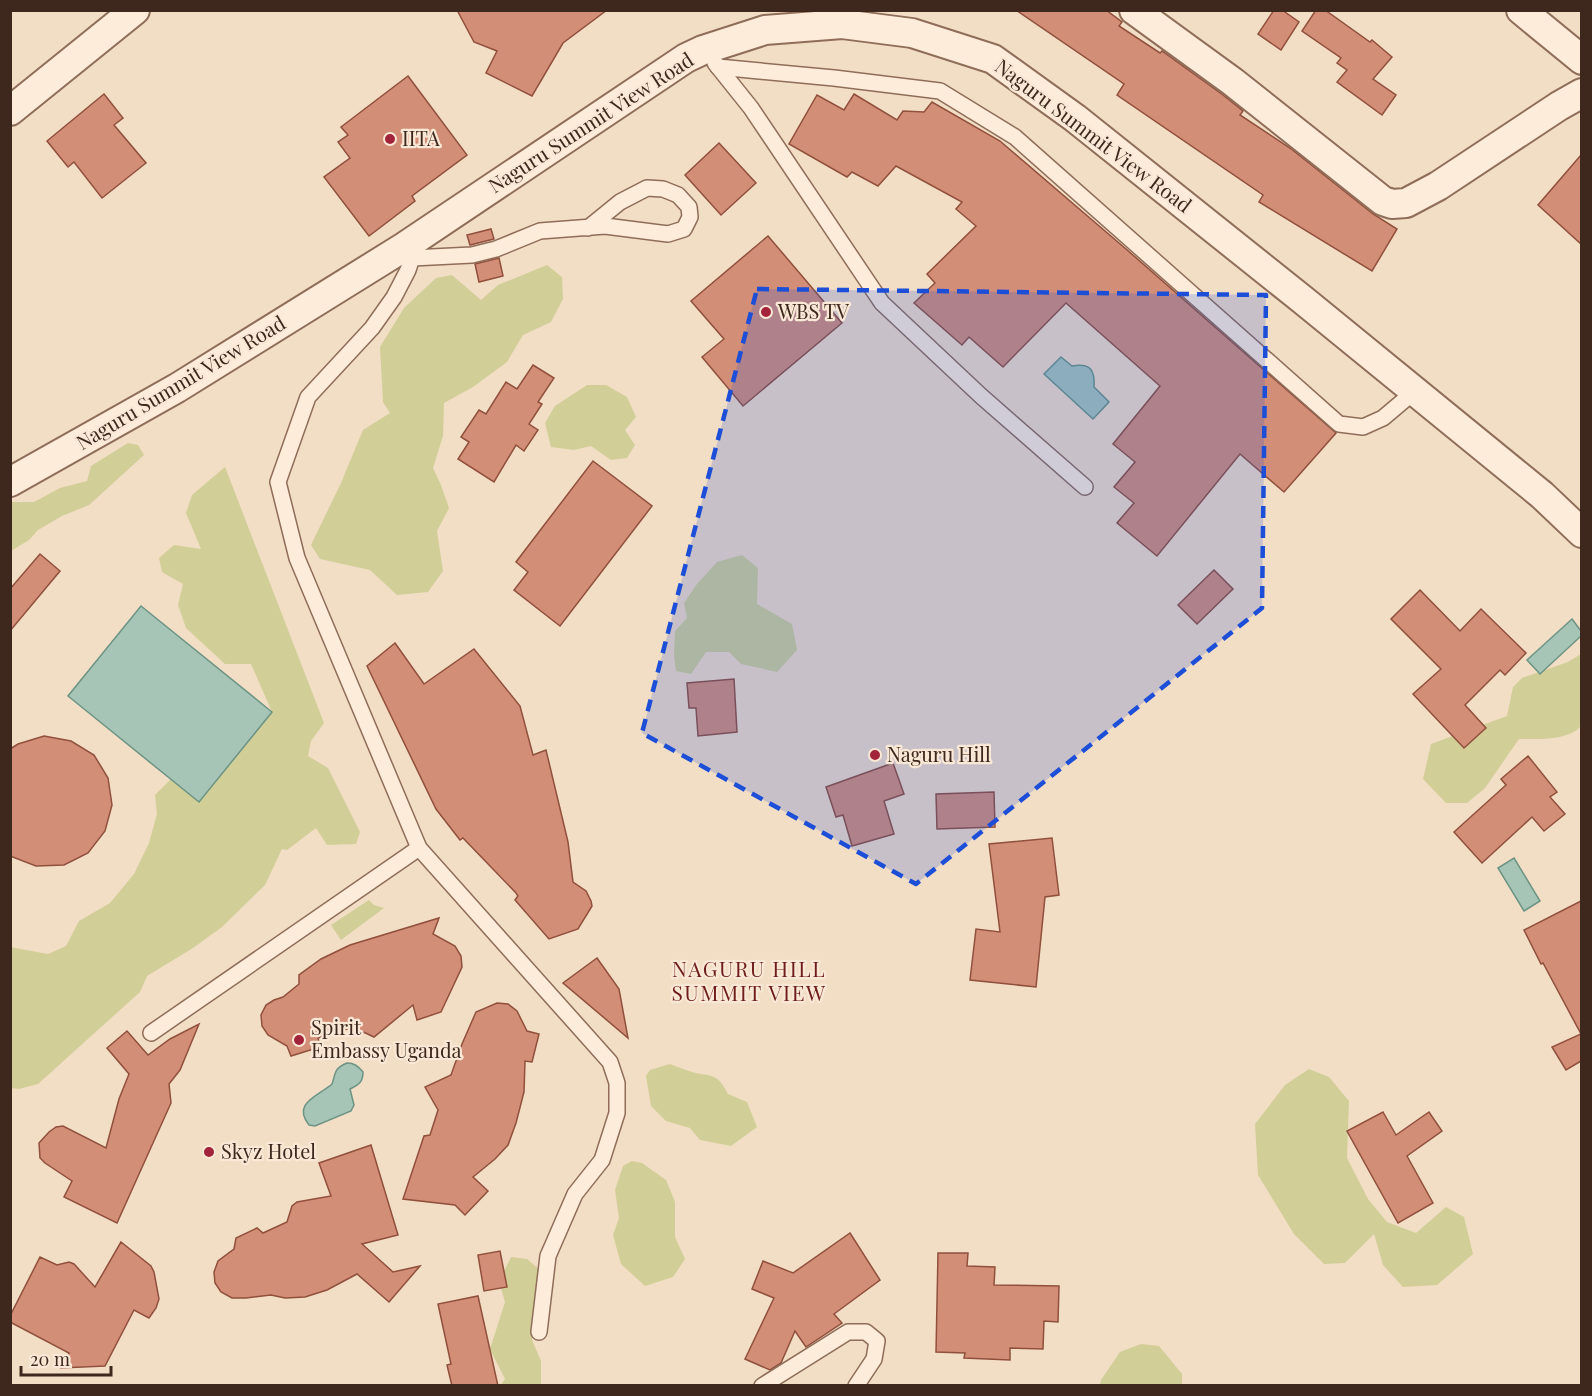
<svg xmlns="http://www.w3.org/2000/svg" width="1592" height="1396" viewBox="0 0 1592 1396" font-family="'Playfair Display',serif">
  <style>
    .green { fill: #d1cf97 }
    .water { fill: #a7c5b7; stroke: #6c9484; stroke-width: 1.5 }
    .building { fill: #d38e78; stroke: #90503c; stroke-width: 1.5 }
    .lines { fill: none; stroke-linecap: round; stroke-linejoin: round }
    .service-casing { stroke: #8f6d59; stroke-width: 18 }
    .minor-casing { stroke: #8f6d59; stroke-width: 32 }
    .service { stroke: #fcecd9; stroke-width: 15 }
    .minor { stroke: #fcecd9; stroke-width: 28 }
    .marked { fill: #1d4ed8; fill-opacity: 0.2; stroke: #1d4ed8; stroke-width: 4.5; stroke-dasharray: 12 8; stroke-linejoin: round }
    .poi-dot { fill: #a3233a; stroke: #f9e8d5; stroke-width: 2 }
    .labels { text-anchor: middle; stroke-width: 4.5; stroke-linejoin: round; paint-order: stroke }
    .street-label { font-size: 20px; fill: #3e281e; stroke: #f9e8d5 }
    .poi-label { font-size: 20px; fill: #3e281e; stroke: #f9e8d5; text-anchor: start }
    .neighbourhood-label { font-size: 21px; letter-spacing: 1.5px; fill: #6e1d1a; stroke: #f9e8d5 }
  </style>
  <rect width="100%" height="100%" fill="#f2ddc5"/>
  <g class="green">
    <polygon points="547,265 562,277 563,299 551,322 523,335 507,362 473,387 444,403 443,436 433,468 441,485 449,508 437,531 443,571 428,592 397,595 370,570 320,559 311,545 341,483 363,430 390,413 383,402 380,347 404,308 436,278 452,275 481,300 498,285"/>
    <polygon points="587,385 606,385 627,397 636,417 625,430 635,445 627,458 611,460 591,446 574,450 551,447 545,423 555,406"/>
    <polygon points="128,443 138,445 144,455 89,505 62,516 38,530 29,540 11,551 11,502 34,502 60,488 87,481 91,466"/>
    <polygon points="225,467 324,723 311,741 308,756 328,768 360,832 356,844 327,845 316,828 287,850 282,849 265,885 222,927 193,948 147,976 140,992 38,1084 19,1089 11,1088 10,947 48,954 66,946 79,921 110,903 134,874 149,843 157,814 155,795 171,779 199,802 272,712 251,664 225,664 186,628 178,605 183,584 162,572 159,558 174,545 201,549 186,513 192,495"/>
    <polygon points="742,555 758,568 757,604 792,624 797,650 777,672 741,664 729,652 706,652 691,674 676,671 674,654 675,631 687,618 684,603 697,584 717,562"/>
    <path d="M1581 654V726C1568 741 1538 739 1519 739L1485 788 1467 803H1446L1423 779 1431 744 1507 716 1513 687 1522 678 1568 662Z"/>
    <polygon points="369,900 374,905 384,908 341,940 331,925"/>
    <path d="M670 1064C676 1066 682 1069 689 1071 710 1078 716 1070 728 1094L747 1102 757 1127 731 1146 700 1140 690 1128 666 1121 651 1106 646 1076 650 1070Z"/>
    <polygon points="1309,1069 1329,1077 1349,1101 1347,1158 1368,1199 1387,1222 1416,1233 1446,1207 1464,1217 1473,1254 1437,1285 1403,1287 1383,1265 1374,1234 1345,1263 1324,1264 1294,1234 1258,1175 1255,1124 1285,1085"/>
    <polygon points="632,1161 642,1163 666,1180 675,1202 675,1237 685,1259 673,1277 645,1286 621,1264 613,1235 619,1218 615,1190 623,1166"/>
    <polygon points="511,1257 527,1259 540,1270 532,1319 532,1340 541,1361 541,1385 501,1385 505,1379 490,1349 505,1302 499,1281"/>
    <polygon points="1141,1344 1159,1346 1182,1374 1182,1385 1100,1385 1101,1380 1120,1352"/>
  </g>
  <g class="water">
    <path d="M1061 357 1072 366C1091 363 1095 370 1094 387L1109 402 1093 419 1044 374Z"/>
    <polygon points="141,606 272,712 199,802 68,696"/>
    <polygon points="1572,619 1581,631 1581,636 1540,674 1527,660"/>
    <polygon points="1514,858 1540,901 1524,911 1498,868"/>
    <path d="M347 1063C354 1063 358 1066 363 1072 363 1083 358 1085 350 1089L354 1105 351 1111 315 1126 309 1125C292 1103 317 1097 332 1084 336 1073 333 1069 347 1063Z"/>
  </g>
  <g class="building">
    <polygon points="457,10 607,10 563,43 532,96 486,73 497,51 474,42"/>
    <polygon points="1016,10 1106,10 1122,22 1119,26 1160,53 1162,51 1223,95 1243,111 1240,115 1290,148 1373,214 1397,229 1372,271 1259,202 1263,195 1117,95 1124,84"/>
    <polygon points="1274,10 1282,10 1299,22 1281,50 1258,34"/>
    <polygon points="1316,10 1325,10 1370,42 1372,40 1392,57 1373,79 1396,95 1382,115 1337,82 1347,70 1337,63 1341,58 1302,31"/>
    <polygon points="408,76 467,155 412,196 415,201 369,236 324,177 350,158 338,142 348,135 341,127"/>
    <polygon points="104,94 123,118 114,125 146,163 102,198 74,162 68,167 47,141"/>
    <polygon points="854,94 897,120 903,111 924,112 932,102 1000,141 1126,249 1336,433 1284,492 1240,454 1157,556 1117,523 1134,503 1114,487 1135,462 1113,444 1160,386 1066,303 1003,367 969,337 962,345 914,303 935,283 927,274 976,226 956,209 962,202 896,166 878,186 852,172 847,177 789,144 817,95 844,110"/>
    <polygon points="719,143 756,183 721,215 685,175"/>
    <polygon points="1581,155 1581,244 1538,205"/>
    <polygon points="491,229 494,239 470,245 467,235"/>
    <polygon points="768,236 842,323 743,406 702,357 724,339 691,301"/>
    <polygon points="499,258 503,276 479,282 475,264"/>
    <polygon points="533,365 554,378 538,402 542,404 529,424 538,430 524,451 516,445 494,482 458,459 469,442 461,437 479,410 486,414 506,382 517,389"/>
    <polygon points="593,461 652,506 560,626 514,590 528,572 516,562"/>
    <polygon points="40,554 60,571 10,631 10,589"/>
    <polygon points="1214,570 1233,589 1197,624 1178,605"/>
    <polygon points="1420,590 1460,631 1481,609 1526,653 1505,675 1500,670 1465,705 1486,728 1464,748 1413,694 1441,669 1391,619"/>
    <polygon points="395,643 424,684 474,649 520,706 533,755 546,750 568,842 573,882 586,891 591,901 592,906 578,929 549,939 515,900 518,896 516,893 463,838 460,840 436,809 367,666"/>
    <polygon points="734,679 737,732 698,736 696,708 689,708 687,683"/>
    <polygon points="44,736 71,741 94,755 108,778 112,805 105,831 88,853 64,865 36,866 10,856 10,749 18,744"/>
    <polygon points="1528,756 1557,792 1550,797 1565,814 1544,831 1532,817 1482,863 1454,832 1506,785 1501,779"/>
    <polygon points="893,763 904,794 884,801 894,834 852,846 843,815 836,817 826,787"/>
    <polygon points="994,792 995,827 937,829 936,794"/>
    <polygon points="1052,838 1059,895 1045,897 1036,987 970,980 976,929 1000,932 989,844"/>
    <polygon points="1581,901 1581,1061 1566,1070 1552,1047 1581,1034 1543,963 1541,964 1524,930"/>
    <polygon points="439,918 433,934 455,946 461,956 462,967 441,1012 417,1020 413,1005 374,1037 353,1027 318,1038 320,1047 291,1056 287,1046 268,1035 262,1026 261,1015 266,1005 274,1000 283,997 299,984 299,975 321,959 350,945"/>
    <polygon points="597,958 619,989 628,1038 563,983"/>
    <polygon points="497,1003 508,1004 517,1011 527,1031 539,1034 532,1062 525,1061 524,1092 516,1123 508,1145 495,1159 473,1177 488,1191 465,1215 455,1205 403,1199 424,1136 430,1135 438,1110 425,1087 451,1075 462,1044 476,1012"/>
    <polygon points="199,1024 180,1070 169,1084 171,1103 117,1223 64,1197 72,1181 45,1163 40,1158 39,1143 49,1132 56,1127 63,1126 106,1148 119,1099 129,1074 107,1048 127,1031 148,1055 170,1039"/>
    <polygon points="1383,1112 1396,1135 1429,1112 1442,1131 1407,1156 1433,1203 1398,1223 1347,1131"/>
    <polygon points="371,1145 398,1235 362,1244 393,1272 420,1266 389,1302 357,1274 327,1290 305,1297 285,1298 271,1295 246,1298 232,1298 221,1292 215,1283 214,1272 218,1261 234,1249 236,1238 257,1228 263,1233 287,1222 292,1206 297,1202 331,1196 319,1163"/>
    <polygon points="850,1233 880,1280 834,1314 842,1323 806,1347 795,1331 781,1363 770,1370 745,1359 774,1298 752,1289 763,1261 793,1273"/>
    <polygon points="121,1242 151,1266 154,1272 159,1299 156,1308 149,1318 134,1310 105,1366 61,1368 69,1353 10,1322 10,1316 40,1257 57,1265 69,1262 74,1264 95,1287"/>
    <polygon points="500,1251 507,1287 484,1291 478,1255"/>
    <polygon points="938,1253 968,1253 967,1266 995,1267 994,1285 1059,1286 1058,1322 1044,1321 1043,1349 1010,1348 1010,1360 964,1358 965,1353 936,1352"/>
    <polygon points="478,1296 498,1386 452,1386 447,1365 451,1364 438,1304"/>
  </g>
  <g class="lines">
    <g class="service-casing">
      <g id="service">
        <polyline points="715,63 751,108 882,303 981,396 1085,487"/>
        <polyline points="718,67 834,78 940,91 1015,137 1339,424 1363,427 1383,418 1415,391"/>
        <polyline points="404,247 412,258 408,270 394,297 372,328 308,397 278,482 297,558 419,848 610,1062 617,1083 617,1113 602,1160 575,1194 548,1256 539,1332"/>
        <polyline points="412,258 472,255 496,249 540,231 605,226 668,234 684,229 690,217 689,207 678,195 663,189 647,188 620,202 588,228"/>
        <polyline points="151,1033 419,848"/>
        <polyline points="762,1386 848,1332 866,1332 877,1341 874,1359 856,1386"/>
      </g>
    </g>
    <g class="minor-casing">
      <g id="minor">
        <polyline points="1134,10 1233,82 1383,201 1392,204 1406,203 1438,186 1559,106 1582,93"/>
        <polyline points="1521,10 1582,60"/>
        <polyline points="10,111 135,10"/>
        <polyline points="10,482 177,388 404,247 686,58 703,50 765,30 842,24 912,33 993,59 1075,118 1303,300 1542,495 1582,533"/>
      </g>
    </g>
    <use href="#service" class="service"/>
    <use href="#minor" class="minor"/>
  </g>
  <path class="marked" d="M757 289 1266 295 1262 608 916 884 642 733Z"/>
  <g class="poi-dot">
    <circle cx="390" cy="139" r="6"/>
    <circle cx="766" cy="312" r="6"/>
    <circle cx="875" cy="755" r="6"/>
    <circle cx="299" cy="1040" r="6"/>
    <circle cx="209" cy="1152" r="6"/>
  </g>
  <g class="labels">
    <g class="street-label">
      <text transform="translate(591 123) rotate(-33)" y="7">Naguru Summit View Road</text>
      <text transform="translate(1093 136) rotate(37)" y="7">Naguru Summit View Road</text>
      <text transform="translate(181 383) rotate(-31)" y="7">Naguru Summit View Road</text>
    </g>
    <g class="poi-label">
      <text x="402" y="146">IITA</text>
      <text x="778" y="319">WBS TV</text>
      <text x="887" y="762">Naguru Hill</text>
      <text x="311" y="1035">Spirit<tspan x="311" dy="23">Embassy Uganda</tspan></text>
      <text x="221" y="1159">Skyz Hotel</text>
    </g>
    <g class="neighbourhood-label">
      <text x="749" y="977">NAGURU HILL<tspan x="749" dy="24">SUMMIT VIEW</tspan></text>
    </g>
  </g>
  <rect width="1592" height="1396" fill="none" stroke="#3e281e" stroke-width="24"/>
  <path d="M21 1366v9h90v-9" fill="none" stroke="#3e281e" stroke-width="3"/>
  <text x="30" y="1366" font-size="18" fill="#3e281e" stroke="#f9e8d5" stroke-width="4.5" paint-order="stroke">20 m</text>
</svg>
